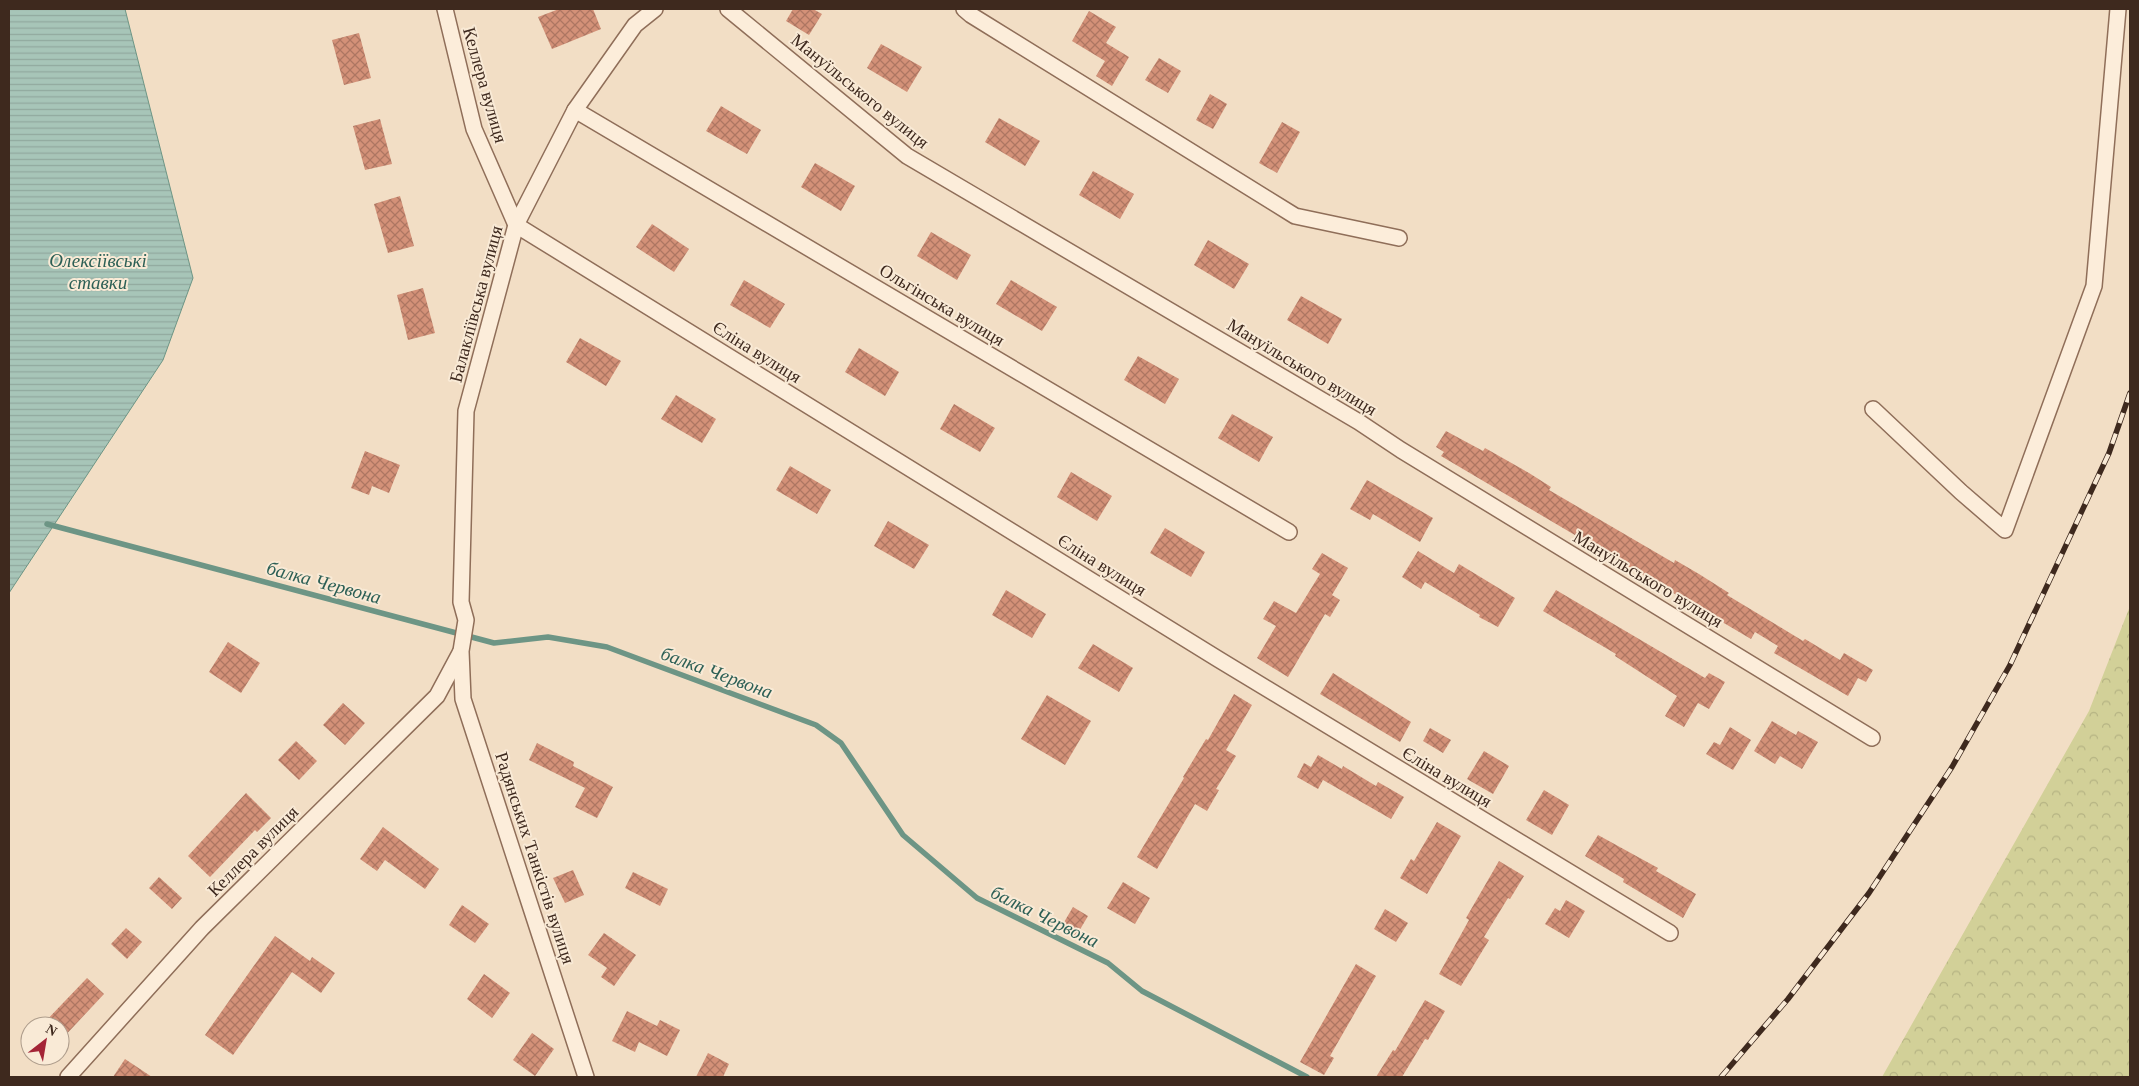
<svg xmlns="http://www.w3.org/2000/svg" width="2139" height="1086" viewBox="0 0 2139 1086" font-family="'Times New Roman',serif">
  <style>
    .forest { fill: url(#forest-crowns) }
    .water { fill: url(#water-rules); stroke: #6d9585 }
    .lines { fill: none; stroke-linecap: round; stroke-linejoin: round }
    .stream { stroke: #6d9585; stroke-width: 5.5 }
    .building { fill: url(#building-cross-hatch) }
    .street-casing { stroke: #8f6e59; stroke-width: 18 }
    .street { stroke: #fcedda; stroke-width: 15 }
    .rail-casing { stroke: #3e291e; stroke-width: 5.5 }
    .rail { stroke: #f9ead6; stroke-width: 4; stroke-dasharray: 11; stroke-linecap: butt }
    .labels { text-anchor: middle; stroke-width: 4; stroke-linejoin: round; paint-order: stroke }
    .street-label { font-size: 18px; fill: #3e291e; stroke: #f9ead6 }
    .water-label { font-size: 19px; font-style: italic; fill: #2c5f55; stroke: #f9ead6 }
  </style>
  <defs>
    <pattern id="forest-crowns" width="20" height="18" patternUnits="userSpaceOnUse" patternTransform="scale(1.25)"><rect width="20" height="18" fill="#d2d098"/><path d="M2 6a3 3 0 1 1 6 0M12 15a3 3 0 1 1 6 0" fill="none" stroke="#b5b383"/></pattern>
    <pattern id="water-rules" width="6" height="5" patternUnits="userSpaceOnUse" patternTransform="scale(1.25)"><rect width="6" height="5" fill="#a7c5b8"/><path d="M0 2.5h6" fill="none" stroke="#91a99e"/></pattern>
    <pattern id="building-cross-hatch" width="8" height="8" patternUnits="userSpaceOnUse" patternTransform="scale(1.25)"><rect width="8" height="8" fill="#d39178"/><path d="M0 0l8 8M0 8l8-8" fill="none" stroke="#ad7662"/></pattern>
  </defs>
  <rect width="100%" height="100%" fill="#f2dec5"/>
  <polygon class="forest" points="2130,606 2130,1077 1882,1077 2089,711"/>
  <polygon class="water" points="9,9 125,9 193,278 163,360 9,593"/>
  <g class="lines">
    <polyline class="stream" points="47,524 494,643 548,637 607,647 816,725 841,743 903,835 977,898 1108,963 1142,991 1307,1077"/>
  </g>
  <g class="building">
    <polygon points="559,9 593,9 601,29 552,49 538,17"/>
    <polygon points="793,9 813,9 822,14 809,35 786,21"/>
    <polygon points="1089,11 1116,27 1106,43 1129,57 1112,86 1096,76 1105,61 1072,41"/>
    <polygon points="359,33 371,78 344,85 332,40"/>
    <polygon points="881,44 922,67 907,92 867,68"/>
    <polygon points="1159,58 1181,71 1168,93 1145,80"/>
    <polygon points="1210,94 1227,104 1213,129 1196,120"/>
    <polygon points="721,106 761,130 747,154 706,131"/>
    <polygon points="999,118 1040,141 1025,166 985,142"/>
    <polygon points="380,119 392,164 365,170 353,126"/>
    <polygon points="1282,122 1300,132 1277,173 1259,163"/>
    <polygon points="815,163 855,186 841,211 801,187"/>
    <polygon points="1093,171 1134,194 1120,219 1079,195"/>
    <polygon points="400,196 414,246 388,253 374,204"/>
    <polygon points="652,224 689,249 674,272 636,247"/>
    <polygon points="931,232 971,255 957,280 917,256"/>
    <polygon points="1208,240 1249,264 1234,289 1194,265"/>
    <polygon points="744,280 785,304 770,328 730,305"/>
    <polygon points="1011,280 1057,307 1042,331 996,304"/>
    <polygon points="423,288 435,333 408,340 397,295"/>
    <polygon points="1301,296 1342,319 1328,344 1287,320"/>
    <polygon points="580,338 621,361 606,386 566,362"/>
    <polygon points="859,348 899,372 885,396 845,372"/>
    <polygon points="1138,356 1179,379 1165,404 1124,380"/>
    <polygon points="676,395 716,419 702,443 661,419"/>
    <polygon points="954,404 995,428 980,452 940,429"/>
    <polygon points="1232,414 1273,437 1259,462 1218,438"/>
    <polygon points="1446,431 1483,451 1485,448 1529,473 1551,487 1549,490 1674,563 1675,560 1699,574 1729,593 1727,595 1803,641 1805,639 1840,660 1844,653 1873,670 1866,682 1858,678 1848,696 1774,653 1778,646 1755,632 1751,639 1441,456 1444,452 1436,447"/>
    <polygon points="365,451 400,465 389,493 372,486 369,495 351,488"/>
    <polygon points="790,466 831,490 817,514 776,490"/>
    <polygon points="1071,472 1112,496 1097,521 1057,497"/>
    <polygon points="1367,480 1433,518 1420,542 1373,514 1370,520 1350,509"/>
    <polygon points="888,521 929,545 914,569 874,546"/>
    <polygon points="1165,528 1205,552 1191,577 1150,553"/>
    <polygon points="1418,551 1454,573 1459,564 1515,598 1498,627 1479,617 1480,615 1425,582 1421,589 1402,577"/>
    <polygon points="1322,553 1348,568 1332,595 1340,600 1330,617 1325,614 1288,677 1257,658 1276,626 1263,619 1274,601 1296,613 1320,574 1312,569"/>
    <polygon points="1006,590 1046,614 1032,638 992,615"/>
    <polygon points="1556,590 1705,678 1709,673 1725,682 1709,709 1698,703 1684,727 1665,716 1677,696 1615,656 1616,654 1543,611"/>
    <polygon points="228,642 260,663 241,693 209,672"/>
    <polygon points="1093,644 1133,668 1119,692 1078,668"/>
    <polygon points="1333,673 1411,722 1400,742 1320,694"/>
    <polygon points="1234,694 1252,705 1226,750 1236,756 1216,789 1219,790 1207,811 1195,804 1157,869 1137,857 1184,778 1183,777 1206,739 1208,740"/>
    <polygon points="1047,695 1091,721 1065,765 1021,739"/>
    <polygon points="343,703 365,723 345,745 323,725"/>
    <polygon points="1772,721 1796,735 1798,731 1818,742 1802,769 1780,756 1775,764 1754,751"/>
    <polygon points="1730,727 1751,740 1733,770 1706,754 1714,742 1720,745"/>
    <polygon points="1430,728 1451,740 1443,753 1423,741"/>
    <polygon points="296,741 317,761 299,780 278,760"/>
    <polygon points="537,743 574,762 573,766 613,787 597,818 575,807 585,788 529,760"/>
    <polygon points="1484,751 1509,766 1493,794 1467,779"/>
    <polygon points="1318,755 1342,769 1343,766 1376,786 1378,782 1404,797 1391,819 1323,780 1318,789 1297,777 1304,763 1311,767"/>
    <polygon points="1544,790 1569,805 1552,835 1526,820"/>
    <polygon points="246,793 271,818 257,832 255,830 210,877 188,856"/>
    <polygon points="1437,822 1461,836 1427,894 1400,878 1411,859 1414,861"/>
    <polygon points="383,827 439,869 425,889 385,860 377,871 360,859"/>
    <polygon points="1598,835 1658,868 1656,871 1696,894 1683,918 1623,882 1624,879 1585,856"/>
    <polygon points="1499,861 1524,876 1510,899 1508,898 1484,937 1489,940 1461,986 1439,974 1469,920 1466,918"/>
    <polygon points="573,870 584,895 565,903 553,878"/>
    <polygon points="633,872 668,889 660,906 625,888"/>
    <polygon points="159,877 182,898 172,909 149,888"/>
    <polygon points="1123,882 1150,898 1135,924 1107,908"/>
    <polygon points="1566,900 1585,911 1569,938 1545,924 1555,908 1560,911"/>
    <polygon points="462,905 489,924 475,943 449,925"/>
    <polygon points="1073,907 1088,916 1075,938 1060,929"/>
    <polygon points="1385,909 1408,923 1396,942 1374,929"/>
    <polygon points="126,928 142,942 127,959 111,944"/>
    <polygon points="604,933 636,955 614,986 601,977 607,968 588,955"/>
    <polygon points="275,936 310,961 312,957 335,973 321,993 292,972 233,1055 205,1035"/>
    <polygon points="1356,964 1376,976 1330,1056 1334,1058 1324,1075 1300,1062"/>
    <polygon points="484,974 510,993 492,1018 467,999"/>
    <polygon points="87,978 104,994 60,1041 60,1026 41,1026"/>
    <polygon points="1425,1000 1445,1011 1428,1040 1425,1039 1402,1077 1376,1077 1393,1050 1395,1051"/>
    <polygon points="627,1011 657,1026 660,1020 680,1030 667,1056 639,1042 635,1052 612,1041"/>
    <polygon points="532,1033 554,1049 535,1076 513,1060"/>
    <polygon points="708,1053 729,1064 723,1077 696,1077"/>
    <polygon points="125,1059 152,1077 113,1077"/>
  </g>
  <g class="lines">
    <g class="street-casing">
      <g id="street">
        <polyline points="445,9 474,129 516,225 1218,659 1670,933"/>
        <polyline points="728,9 907,156 1359,422 1401,450 1872,738"/>
        <polyline points="964,9 971,15 1295,216 1399,238"/>
        <polyline points="575,110 1289,532"/>
        <polyline points="1873,409 1961,492 2005,530 2094,286 2118,9"/>
        <polyline points="68,1077 202,928 437,696 460,653"/>
        <polyline points="586,1077 463,699 461,651 466,620 461,602 466,411 516,225 575,110 635,25 655,9"/>
      </g>
    </g>
    <use href="#street" class="street"/>
    <g class="rail-casing">
      <polyline id="rail" points="1721,1077 1788,999 1869,893 1952,767 2010,665 2109,453 2130,393"/>
    </g>
    <use href="#rail" class="rail"/>
  </g>
  <g class="labels">
    <g class="street-label">
      <text transform="translate(485 85) rotate(74)" y="6">Келлера вулиця</text>
      <text transform="translate(860 91) rotate(39)" y="6">Мануїльського вулиця</text>
      <text transform="translate(476 304) rotate(-75)" y="6">Балакліївська вулиця</text>
      <text transform="translate(942 305) rotate(31)" y="6">Ольгінська вулиця</text>
      <text transform="translate(757 352) rotate(32)" y="6">Єліна вулиця</text>
      <text transform="translate(1302 367) rotate(31)" y="6">Мануїльського вулиця</text>
      <text transform="translate(1102 565) rotate(32)" y="6">Єліна вулиця</text>
      <text transform="translate(1648 579) rotate(31)" y="6">Мануїльського вулиця</text>
      <text transform="translate(1447 777) rotate(31)" y="6">Єліна вулиця</text>
      <text transform="translate(253 851) rotate(-45)" y="6">Келлера вулиця</text>
      <text transform="translate(535 858) rotate(72)" y="6">Радянських Танкістів вулиця</text>
    </g>
    <g class="water-label">
      <text x="98" y="267">Олексіївські<tspan x="98" dy="22">ставки</tspan></text>
      <text transform="translate(324 582) rotate(15)" y="7">балка Червона</text>
      <text transform="translate(717 672) rotate(20)" y="7">балка Червона</text>
      <text transform="translate(1045 916) rotate(26)" y="7">балка Червона</text>
    </g>
  </g>
  <rect width="2139" height="1086" fill="none" stroke="#3e291e" stroke-width="20"/>
  <g transform="translate(45 1041) rotate(31)"><circle r="24" fill="#f9ead6" stroke="#ae9d8c"/>
  <path d="M0-4L9 19L0 12L-9 19Z" fill="#a42436"/>
  <text y="-8" font-size="14" font-weight="bold" text-anchor="middle" fill="#3e291e">N</text>
  </g>
</svg>
